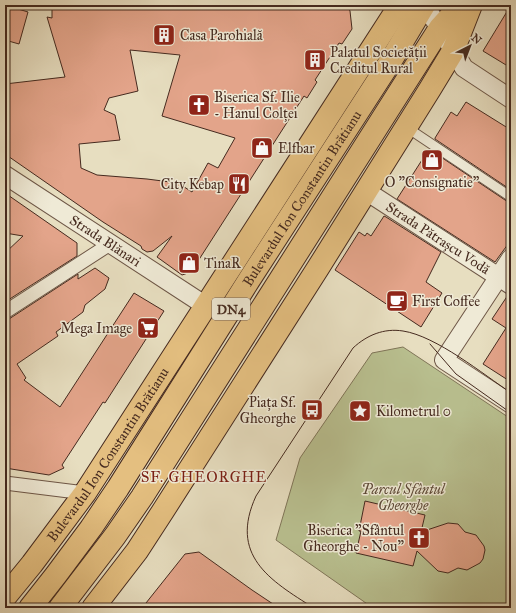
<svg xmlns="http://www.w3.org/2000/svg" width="516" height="613" viewBox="0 0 516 613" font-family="'IM FELL Great Primer',serif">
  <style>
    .green { fill: #b9c090; stroke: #7f7558 }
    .building { fill: #e3a48a; stroke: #452a1f; fill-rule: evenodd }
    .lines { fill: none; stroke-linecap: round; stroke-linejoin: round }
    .service-casing { stroke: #6e5747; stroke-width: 11 }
    .pedestrian-casing { stroke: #6e5747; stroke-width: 15 }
    .minor-casing { stroke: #6e5747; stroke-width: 20 }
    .primary-casing { stroke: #452a1f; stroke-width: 24 }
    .service { stroke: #efead6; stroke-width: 9 }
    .pedestrian { stroke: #efead6; stroke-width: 13 }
    .minor { stroke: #efead6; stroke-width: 18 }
    .primary { stroke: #e4bf80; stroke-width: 22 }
    .tram { stroke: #452a1f; stroke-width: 1 }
    .labels { text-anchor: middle; stroke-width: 3; stroke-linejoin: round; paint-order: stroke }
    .shield { fill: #efead6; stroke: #786456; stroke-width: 1 }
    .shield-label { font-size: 13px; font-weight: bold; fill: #452a1f }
    .poi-label { font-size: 14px; fill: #452a1f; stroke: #efead6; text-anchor: start }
    .street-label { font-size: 14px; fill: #452a1f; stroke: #efead6 }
    .park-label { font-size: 14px; font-style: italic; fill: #5c4836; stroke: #efead6 }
    .neighbourhood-label { font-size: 15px; letter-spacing: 1px; fill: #7a1f14; stroke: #efead6 }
  </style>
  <rect width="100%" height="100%" fill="#e7dec0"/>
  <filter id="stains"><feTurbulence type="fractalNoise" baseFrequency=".005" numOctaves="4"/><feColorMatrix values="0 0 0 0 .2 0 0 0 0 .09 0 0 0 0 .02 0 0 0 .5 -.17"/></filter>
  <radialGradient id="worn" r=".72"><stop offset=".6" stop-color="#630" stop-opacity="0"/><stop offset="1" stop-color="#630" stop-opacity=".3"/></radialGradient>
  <polygon class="green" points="403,347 511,419 511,608 373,608 276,540 300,458 372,353"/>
  <g class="building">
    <polygon points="5,5 28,12 19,44 5,40"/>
    <path d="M52 5H347L350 11 352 29 342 44 339 43 315 80 317 82 307 98 304 96 191 272 182 275 157 257 172 236 153 251 147 252 142 249 141 246 103 222 5 154V104H9L5 84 65 77 47 17 52 18ZM130 50 180 55 162 116 235 138 218 168 208 163 192 192 178 183 147 179 97 175 81 168 79 144 120 140 115 115 104 110 109 98 138 91Z"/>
    <polygon points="511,5 511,68 483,51"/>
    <polygon points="466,102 511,130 511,190 435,139 435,138 451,112 457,116"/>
    <polygon points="429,149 508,202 511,203 511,240 495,262 397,199"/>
    <polygon points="5,193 77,243 77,256 5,302 5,253 23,236 5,233"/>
    <polygon points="384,216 386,217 441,252 426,282 442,293 421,327 335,270 359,232 365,236 367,233 371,236"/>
    <polygon points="95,268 109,278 105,289 85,305 83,312 56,332 58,336 17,364 26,378 24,380 60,407 134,293 164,311 105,403 103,402 62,465 64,468 49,475 5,468 5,320 9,319 78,274 78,279"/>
    <polygon points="508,295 511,295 511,382 483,364 506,328 492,319"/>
    <polygon points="365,501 425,515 421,532 448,523 458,524 465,532 476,535 484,546 485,550 483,559 480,563 467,570 458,568 448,573 438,571 417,551 413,566 356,553 361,531 359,531"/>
    <polygon points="199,552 252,590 279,608 142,608 185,554"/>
  </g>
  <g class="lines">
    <g class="service-casing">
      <polyline id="service" points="406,127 511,197"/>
    </g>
    <g class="pedestrian-casing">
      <g id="pedestrian">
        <polyline points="5,312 110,244"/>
        <polyline points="5,483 85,493"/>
      </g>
    </g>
    <g class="minor-casing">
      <g id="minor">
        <polyline points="424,5 440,28 464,68 511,99"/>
        <path id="s1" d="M5 175 206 306"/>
        <path id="s2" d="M366 191 511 285"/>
        <polyline points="511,258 444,360 511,404"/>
      </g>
    </g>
    <g class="primary-casing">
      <g id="primary">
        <path id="s3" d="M5 597 32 564 85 493 400 5"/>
        <path id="s4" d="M30 608 56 575 91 528 118 488 249 280 390 62 424 5"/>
        <polyline points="60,608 115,536 142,497 440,28 461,5"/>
        <polyline points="93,608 137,551 163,511 318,268 430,89 453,51 471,5"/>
      </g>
    </g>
    <use href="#service" class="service"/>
    <use href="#pedestrian" class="pedestrian"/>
    <use href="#minor" class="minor"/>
    <use href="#primary" class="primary"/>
    <g class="tram">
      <polyline points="430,344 456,374 511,413"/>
      <path d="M314 608C269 580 229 555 256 496L353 348C367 335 384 328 403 331 436 336 483 374 511 393"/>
    </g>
  </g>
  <defs>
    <g id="building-square" transform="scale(1.15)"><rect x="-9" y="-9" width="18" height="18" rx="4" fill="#8f2418" stroke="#efead6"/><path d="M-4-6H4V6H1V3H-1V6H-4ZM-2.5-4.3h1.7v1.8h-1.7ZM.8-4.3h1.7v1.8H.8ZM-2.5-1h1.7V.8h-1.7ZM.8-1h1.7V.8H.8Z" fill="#fff"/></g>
    <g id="church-square" transform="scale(1.15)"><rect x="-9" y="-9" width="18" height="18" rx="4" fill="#8f2418" stroke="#efead6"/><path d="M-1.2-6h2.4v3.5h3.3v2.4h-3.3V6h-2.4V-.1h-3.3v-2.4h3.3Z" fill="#fff"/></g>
    <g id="shop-square" transform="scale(1.15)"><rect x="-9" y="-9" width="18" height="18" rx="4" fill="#8f2418" stroke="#efead6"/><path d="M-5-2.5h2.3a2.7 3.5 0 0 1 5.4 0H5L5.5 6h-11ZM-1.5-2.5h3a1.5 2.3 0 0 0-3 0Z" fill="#fff"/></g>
    <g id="restaurant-square" transform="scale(1.15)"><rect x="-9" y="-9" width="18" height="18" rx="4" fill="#8f2418" stroke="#efead6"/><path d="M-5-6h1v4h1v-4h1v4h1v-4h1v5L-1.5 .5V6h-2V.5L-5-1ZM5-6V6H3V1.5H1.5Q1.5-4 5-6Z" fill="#fff"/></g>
    <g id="cafe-square" transform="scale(1.15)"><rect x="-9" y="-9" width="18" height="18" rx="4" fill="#8f2418" stroke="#efead6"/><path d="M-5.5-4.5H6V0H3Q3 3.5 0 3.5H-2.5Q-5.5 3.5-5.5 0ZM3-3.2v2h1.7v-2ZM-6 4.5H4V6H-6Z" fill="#fff"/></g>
    <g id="supermarket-square" transform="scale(1.15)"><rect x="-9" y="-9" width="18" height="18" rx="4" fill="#8f2418" stroke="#efead6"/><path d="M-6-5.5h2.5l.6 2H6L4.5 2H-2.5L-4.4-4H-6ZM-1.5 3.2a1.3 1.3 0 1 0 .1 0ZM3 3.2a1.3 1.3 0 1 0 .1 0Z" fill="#fff"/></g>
    <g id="bus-square" transform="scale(1.15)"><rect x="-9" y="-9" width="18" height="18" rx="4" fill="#8f2418" stroke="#efead6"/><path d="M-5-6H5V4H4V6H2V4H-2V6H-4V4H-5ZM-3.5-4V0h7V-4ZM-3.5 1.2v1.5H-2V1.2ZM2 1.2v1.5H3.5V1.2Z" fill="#fff"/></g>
    <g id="sight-square" transform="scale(1.15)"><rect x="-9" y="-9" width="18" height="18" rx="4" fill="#8f2418" stroke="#efead6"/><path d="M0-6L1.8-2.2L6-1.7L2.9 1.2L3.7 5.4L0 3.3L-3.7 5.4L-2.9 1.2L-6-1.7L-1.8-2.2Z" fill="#fff"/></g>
  </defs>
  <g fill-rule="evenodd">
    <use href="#building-square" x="164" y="35"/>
    <use href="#building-square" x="315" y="60"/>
    <use href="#church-square" x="199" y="105"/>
    <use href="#shop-square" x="262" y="148"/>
    <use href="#shop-square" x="432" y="160"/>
    <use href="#restaurant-square" x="239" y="184"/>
    <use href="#shop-square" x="189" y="263"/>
    <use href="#cafe-square" x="397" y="301"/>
    <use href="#supermarket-square" x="148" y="328"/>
    <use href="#bus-square" x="312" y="410"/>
    <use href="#sight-square" x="360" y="411"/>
    <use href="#church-square" x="419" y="538"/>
  </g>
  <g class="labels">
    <rect class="shield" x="212" y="298" width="38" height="22" rx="3"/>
    <g class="shield-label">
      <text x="231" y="314">DN4</text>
    </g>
    <g class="poi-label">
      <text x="180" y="40">Casa Parohială</text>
      <text x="330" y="57">Palatul Societății<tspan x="330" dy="16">Creditul Rural</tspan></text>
      <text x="214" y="102">Biserica Sf. Ilie<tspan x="214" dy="16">- Hanul Colței</tspan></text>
      <text x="278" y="153">Elfbar</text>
      <text x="432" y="187" text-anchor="middle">O "Consignatie"</text>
      <text x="224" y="189" text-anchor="end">City Kebap</text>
      <text x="204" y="268">TinaR</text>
      <text x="412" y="306">First Coffee</text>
      <text x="132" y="333" text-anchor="end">Mega Image</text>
      <text x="296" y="407" text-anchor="end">Piața Sf.<tspan x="296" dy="16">Gheorghe</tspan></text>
      <text x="376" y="416">Kilometrul 0</text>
      <text x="404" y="535" text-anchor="end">Biserica "Sfântul<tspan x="404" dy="16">Gheorghe - Nou"</tspan></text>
    </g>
    <g class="street-label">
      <text dy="5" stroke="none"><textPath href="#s4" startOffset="492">Bulevardul Ion Constantin Brătianu</textPath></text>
      <text dy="5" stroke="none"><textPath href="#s2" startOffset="86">Strada Pătrașcu Vodă</textPath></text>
      <text dy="5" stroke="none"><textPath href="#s1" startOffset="120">Strada Blănari</textPath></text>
      <text dy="5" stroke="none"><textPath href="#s3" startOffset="176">Bulevardul Ion Constantin Brătianu</textPath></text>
    </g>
    <g class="park-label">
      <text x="403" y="494">Parcul Sfântul<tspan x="403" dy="16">Gheorghe</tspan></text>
    </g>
    <g class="neighbourhood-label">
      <text x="204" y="482">SF. GHEORGHE</text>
    </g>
  </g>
  <rect width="516" height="613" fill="none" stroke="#e7dec0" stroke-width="20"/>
  <rect x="6" y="6" width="504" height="601" fill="none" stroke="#452a1f" stroke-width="2"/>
  <rect x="10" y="10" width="496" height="593" fill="none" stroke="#452a1f"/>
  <g transform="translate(470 46) rotate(42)" stroke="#efead6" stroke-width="3" paint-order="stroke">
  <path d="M0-3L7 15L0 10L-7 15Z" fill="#452a1f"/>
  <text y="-6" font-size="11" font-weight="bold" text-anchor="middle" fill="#452a1f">N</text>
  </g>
  <rect width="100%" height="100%" filter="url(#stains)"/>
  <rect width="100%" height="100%" fill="url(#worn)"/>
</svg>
